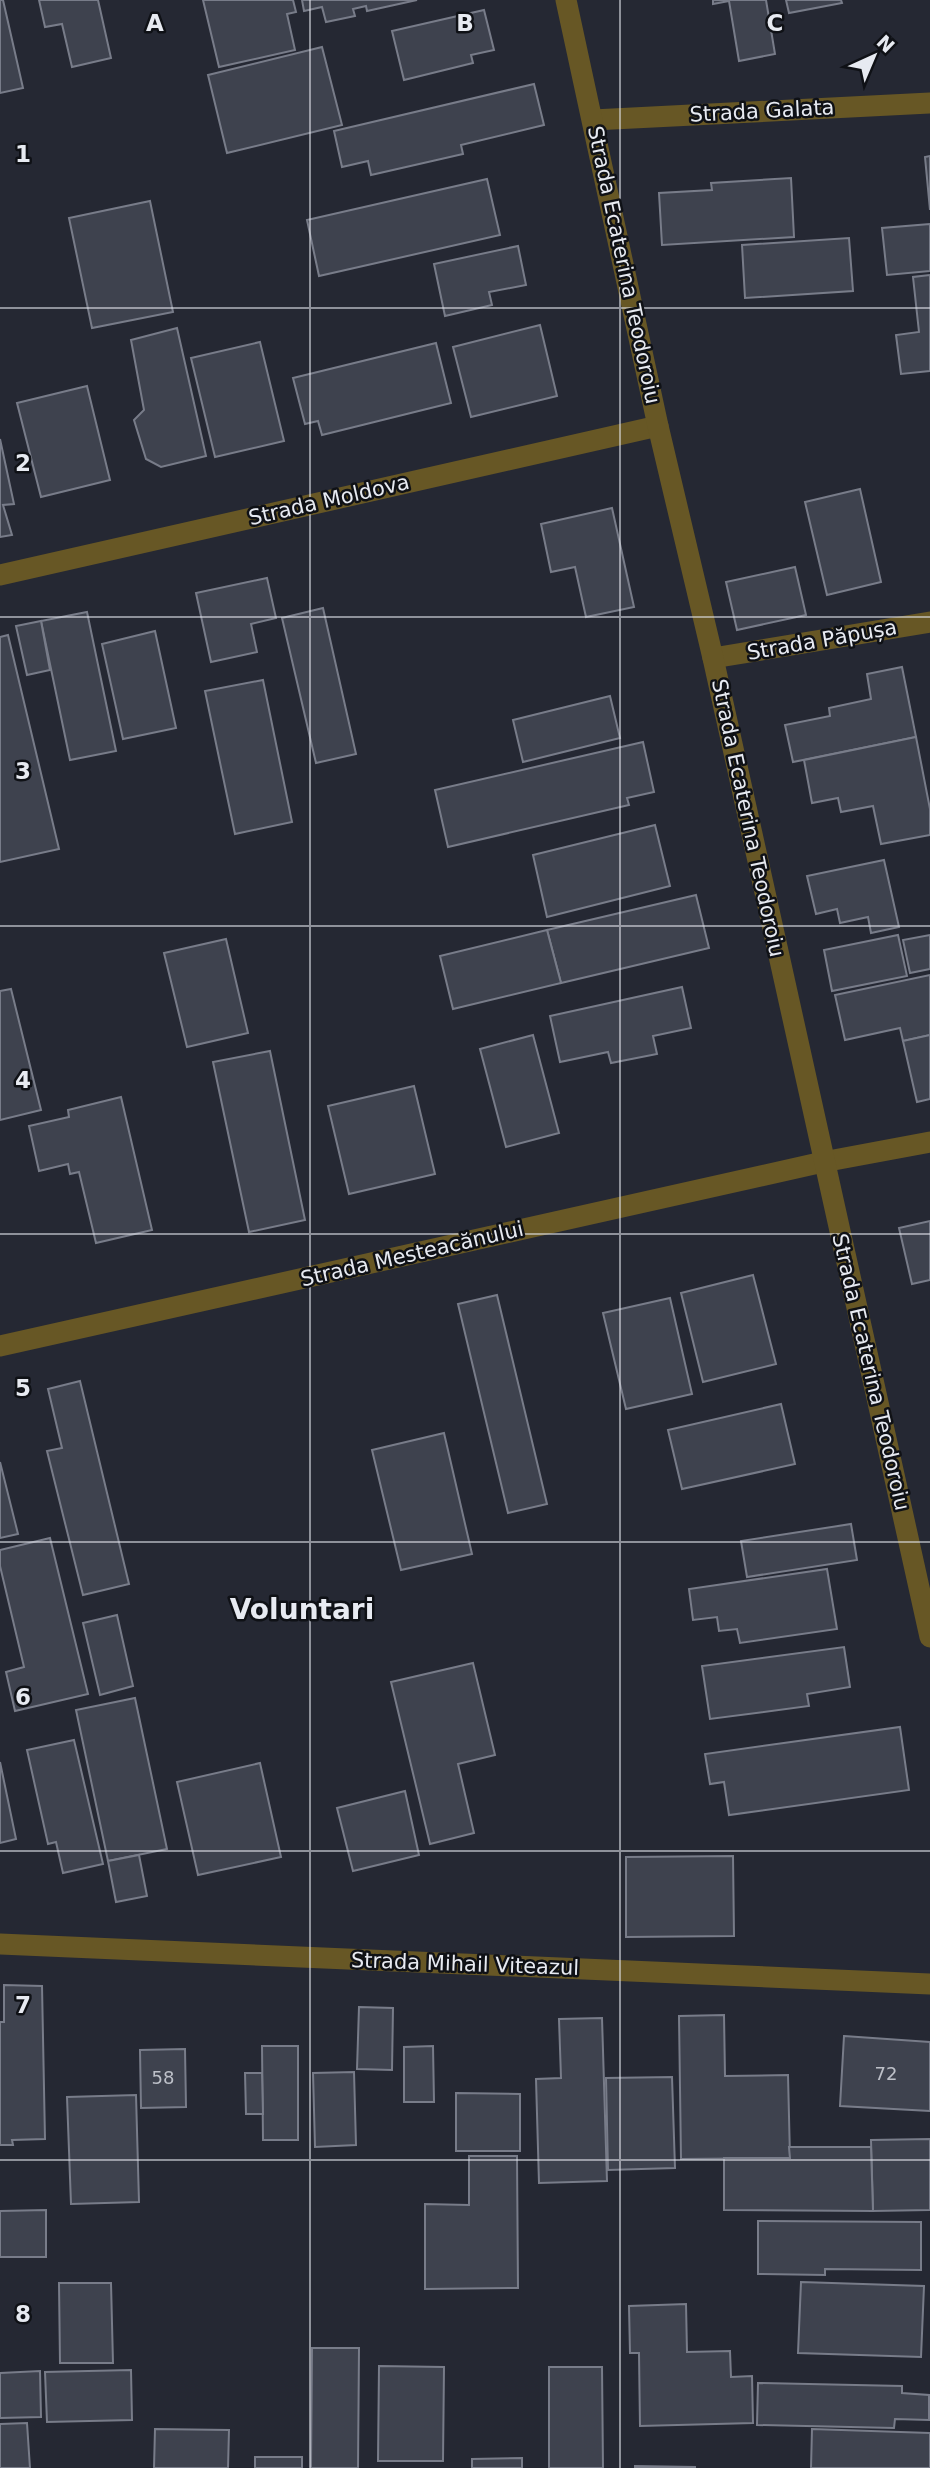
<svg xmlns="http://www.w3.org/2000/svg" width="930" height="2468" viewBox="0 0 930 2468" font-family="'DejaVu Sans',sans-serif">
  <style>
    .building { fill: #3e424e; stroke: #787c89; stroke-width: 2 }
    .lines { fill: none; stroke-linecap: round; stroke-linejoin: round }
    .minor { stroke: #675725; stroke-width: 21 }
    .tertiary { stroke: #675725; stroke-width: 21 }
    .grid { fill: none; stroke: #e7eaf1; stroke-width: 2; stroke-opacity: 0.55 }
    .labels { text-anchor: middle; stroke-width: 5; stroke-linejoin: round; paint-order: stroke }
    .number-label { font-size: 18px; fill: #bdc0c8 }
    .street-label { font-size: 21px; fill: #e7eaf1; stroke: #0f1116 }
    .district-label { font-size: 28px; font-weight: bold; fill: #e7eaf1; stroke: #0f1116 }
    .grid-label { font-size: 23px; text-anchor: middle; font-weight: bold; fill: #e7eaf1; stroke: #0f1116; stroke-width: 5; stroke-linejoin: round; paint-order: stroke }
  </style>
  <rect width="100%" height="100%" fill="#252833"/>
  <g class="building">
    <polygon points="0,0 3,0 23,88 0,93"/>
    <polygon points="39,0 98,0 111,58 72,67 62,24 45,27"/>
    <polygon points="203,0 293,0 296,12 287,14 295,50 219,67"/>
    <polygon points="302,0 417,0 367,11 366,6 353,9 355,16 326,22 322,7 304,11"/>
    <polygon points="713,0 766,0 775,54 739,61 729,1 713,4"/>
    <polygon points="786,0 841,0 842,3 789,13"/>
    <polygon points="484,10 494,50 471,55 473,63 404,80 392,31"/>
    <polygon points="322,47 342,125 227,153 208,75"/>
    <polygon points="534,84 544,125 461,145 463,154 371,175 368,161 342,167 334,131"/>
    <polygon points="930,156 930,210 925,157"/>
    <polygon points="791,178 794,237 662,245 659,193 712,190 711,183"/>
    <polygon points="487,179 500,235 319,276 307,220"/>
    <polygon points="150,201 173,312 92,328 69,218"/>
    <polygon points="930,224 930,271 887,275 882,228"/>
    <polygon points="849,238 853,291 745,298 742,245"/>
    <polygon points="518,246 526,285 489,292 492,305 445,316 434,264"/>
    <polygon points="930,275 930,371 901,374 896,335 919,332 913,277"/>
    <polygon points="540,325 557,396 471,417 453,347"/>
    <polygon points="177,328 206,456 161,467 146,459 134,420 144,410 131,340"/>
    <polygon points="260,342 284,441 215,457 191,358"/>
    <polygon points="436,343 451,403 322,435 318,421 305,424 293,378"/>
    <polygon points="87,386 110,480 41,497 17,403"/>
    <polygon points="0,439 14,504 3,505 12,535 0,537"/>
    <polygon points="860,489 881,582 827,595 805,502"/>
    <polygon points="612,508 634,607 586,617 575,567 551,572 541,524"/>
    <polygon points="795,567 806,615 737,630 726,582"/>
    <polygon points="267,578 276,618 251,624 257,652 211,662 196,593"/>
    <polygon points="323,608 356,754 316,763 282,618"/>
    <polygon points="87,612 116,751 70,760 41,621"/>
    <polygon points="41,621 50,670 27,675 16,626"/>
    <polygon points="155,631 176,728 123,739 102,644"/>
    <polygon points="8,635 59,849 0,862 0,637"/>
    <polygon points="902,667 916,737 793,762 785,725 830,716 829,708 871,699 867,674"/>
    <polygon points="263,680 292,822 235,834 205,691"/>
    <polygon points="610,696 620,738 523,762 513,720"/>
    <polygon points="916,737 930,809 930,835 881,844 873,806 841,812 838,798 812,803 804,760"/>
    <polygon points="643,742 654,792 627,798 629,805 448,847 435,790"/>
    <polygon points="655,825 670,886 547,917 533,855"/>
    <polygon points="884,860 899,927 871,933 868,917 840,923 837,909 816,914 807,876"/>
    <polygon points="696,895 709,948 561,983 547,930"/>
    <polygon points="547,930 561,983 453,1009 440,956"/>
    <polygon points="898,935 907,976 832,991 824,950"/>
    <polygon points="930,935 930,969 910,973 903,940"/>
    <polygon points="226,939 248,1033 187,1047 164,953"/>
    <polygon points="930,975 930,1035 903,1041 900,1028 845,1040 835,995"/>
    <polygon points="682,987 691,1028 653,1036 657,1054 611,1063 608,1052 560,1062 550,1016"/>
    <polygon points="11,989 41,1110 0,1120 0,991"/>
    <polygon points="533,1035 559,1133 506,1147 480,1049"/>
    <polygon points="930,1035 930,1099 917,1102 903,1041"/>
    <polygon points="270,1051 305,1220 249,1232 213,1062"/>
    <polygon points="414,1086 435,1174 349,1194 328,1106"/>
    <polygon points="121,1097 152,1230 96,1243 79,1172 70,1174 68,1164 39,1171 29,1126 69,1117 68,1110"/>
    <polygon points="930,1221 930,1280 912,1284 899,1228"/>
    <polygon points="753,1275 776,1364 703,1382 681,1293"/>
    <polygon points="497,1295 547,1504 508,1513 458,1304"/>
    <polygon points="670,1298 692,1394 626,1409 603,1313"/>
    <polygon points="80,1381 129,1584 83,1595 47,1451 62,1448 48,1389"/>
    <polygon points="781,1404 795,1464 682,1489 668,1430"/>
    <polygon points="444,1433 472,1554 401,1570 372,1450"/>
    <polygon points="0,1462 18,1534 0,1538"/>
    <polygon points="851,1524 857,1560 747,1577 741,1541"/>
    <polygon points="50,1538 88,1694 15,1711 6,1672 24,1667 0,1566 0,1550"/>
    <polygon points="827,1569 837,1629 740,1643 737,1629 719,1631 717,1617 693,1620 689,1589"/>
    <polygon points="117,1615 133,1686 100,1695 83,1623"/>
    <polygon points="844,1647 850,1687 807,1694 809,1706 710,1719 702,1666"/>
    <polygon points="473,1663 495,1755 458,1764 474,1833 430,1844 391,1682"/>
    <polygon points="135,1698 167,1849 108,1861 76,1710"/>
    <polygon points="900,1727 909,1790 729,1815 724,1782 710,1784 705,1754"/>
    <polygon points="74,1740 103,1864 63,1873 56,1842 48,1844 27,1750"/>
    <polygon points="0,1762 16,1839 0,1843"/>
    <polygon points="260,1763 281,1857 198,1875 177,1782"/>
    <polygon points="405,1791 419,1855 353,1871 337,1808"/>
    <polygon points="139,1855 147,1896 116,1902 108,1861"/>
    <polygon points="733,1856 734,1936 626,1937 626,1857"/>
    <polygon points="4,1985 42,1986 45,2139 12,2140 13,2145 0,2145 0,2022 4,2022"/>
    <polygon points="359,2007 393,2008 392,2070 357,2069"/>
    <polygon points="724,2015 725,2076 788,2075 790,2158 681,2159 679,2016"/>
    <polygon points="602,2018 607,2181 539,2183 536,2079 561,2078 559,2019"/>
    <polygon points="844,2036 930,2042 930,2111 840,2106"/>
    <polygon points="262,2046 298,2046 298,2140 263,2140"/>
    <polygon points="433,2046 434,2102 404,2102 404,2047"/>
    <polygon points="185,2049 186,2107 141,2108 140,2050"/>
    <polygon points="354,2072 356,2145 315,2147 313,2073"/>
    <polygon points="245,2073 262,2073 263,2114 246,2114"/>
    <polygon points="672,2077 675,2168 608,2170 606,2078"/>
    <polygon points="456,2093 520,2094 520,2151 456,2151"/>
    <polygon points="136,2095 139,2202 71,2204 67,2097"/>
    <polygon points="930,2139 930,2210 873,2211 871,2140"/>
    <polygon points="789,2147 871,2147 873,2211 724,2210 724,2158 790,2158"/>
    <polygon points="469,2156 517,2156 518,2288 425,2289 425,2204 469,2205"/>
    <polygon points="46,2210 46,2257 0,2257 0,2211"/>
    <polygon points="758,2221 921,2222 921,2270 825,2269 825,2275 758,2274"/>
    <polygon points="801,2282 924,2286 921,2357 798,2353"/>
    <polygon points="59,2283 111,2283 113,2363 60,2363"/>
    <polygon points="686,2304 687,2352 730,2351 731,2377 752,2376 753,2423 640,2426 639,2353 630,2353 629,2306"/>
    <polygon points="312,2348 359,2348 358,2468 311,2468"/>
    <polygon points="379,2366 444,2367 443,2461 378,2461"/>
    <polygon points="549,2367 602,2367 603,2468 549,2468"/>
    <polygon points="131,2370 132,2420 47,2422 45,2372"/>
    <polygon points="40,2371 41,2417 0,2418 0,2373"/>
    <polygon points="758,2383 902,2386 902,2393 929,2395 929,2420 895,2419 894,2428 757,2425"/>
    <polygon points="27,2423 30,2468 0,2468 0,2424"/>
    <polygon points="155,2429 229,2430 228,2468 154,2468"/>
    <polygon points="812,2429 930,2433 930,2468 811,2468"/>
    <rect x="255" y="2457" width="47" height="11"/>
    <polygon points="522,2458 522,2468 472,2468 472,2459"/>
    <polygon points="635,2466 695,2467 695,2468 635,2468"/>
  </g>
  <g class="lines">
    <g class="minor">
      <polyline points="593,120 930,103"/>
      <polyline points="0,575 658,426"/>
      <polyline points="713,658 930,622"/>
      <polyline points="0,1346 823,1162 930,1142"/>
      <polyline points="0,1944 930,1984"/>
    </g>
    <polyline class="tertiary" points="566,0 658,426 713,658 930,1637"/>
  </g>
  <path class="grid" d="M310 0V2468M620 0V2468M0 308H930M0 617H930M0 926H930M0 1234H930M0 1542H930M0 1851H930M0 2160H930"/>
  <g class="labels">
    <g class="number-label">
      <text x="886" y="2080">72</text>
      <text x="163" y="2084">58</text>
    </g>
    <g class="street-label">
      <text transform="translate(762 111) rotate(-3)" y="7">Strada Galata</text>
      <text transform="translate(624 265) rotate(78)" y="7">Strada Ecaterina Teodoroiu</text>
      <text transform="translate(329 500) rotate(-13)" y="7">Strada Moldova</text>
      <text transform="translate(822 640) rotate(-10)" y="7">Strada Păpușa</text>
      <text transform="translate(748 818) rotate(78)" y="7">Strada Ecaterina Teodoroiu</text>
      <text transform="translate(412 1254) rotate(-13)" y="7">Strada Mesteacănului</text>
      <text transform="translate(871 1372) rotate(77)" y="7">Strada Ecaterina Teodoroiu</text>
      <text transform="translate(465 1964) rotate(2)" y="7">Strada Mihail Viteazul</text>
    </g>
    <g class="district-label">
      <text x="302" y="1619">Voluntari</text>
    </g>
  </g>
  <g class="grid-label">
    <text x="155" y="31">A</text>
    <text x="465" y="31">B</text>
    <text x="775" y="31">C</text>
    <text x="23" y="162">1</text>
    <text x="23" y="471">2</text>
    <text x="23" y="779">3</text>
    <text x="23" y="1088">4</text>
    <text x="23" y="1396">5</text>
    <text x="23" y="1705">6</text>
    <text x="23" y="2013">7</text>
    <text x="23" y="2322">8</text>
  </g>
  <g transform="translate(874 56) rotate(44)" stroke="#0f1116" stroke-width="5" paint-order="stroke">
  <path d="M0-5L12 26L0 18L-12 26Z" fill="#e7eaf1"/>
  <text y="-10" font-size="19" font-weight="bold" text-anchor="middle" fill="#e7eaf1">N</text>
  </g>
</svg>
